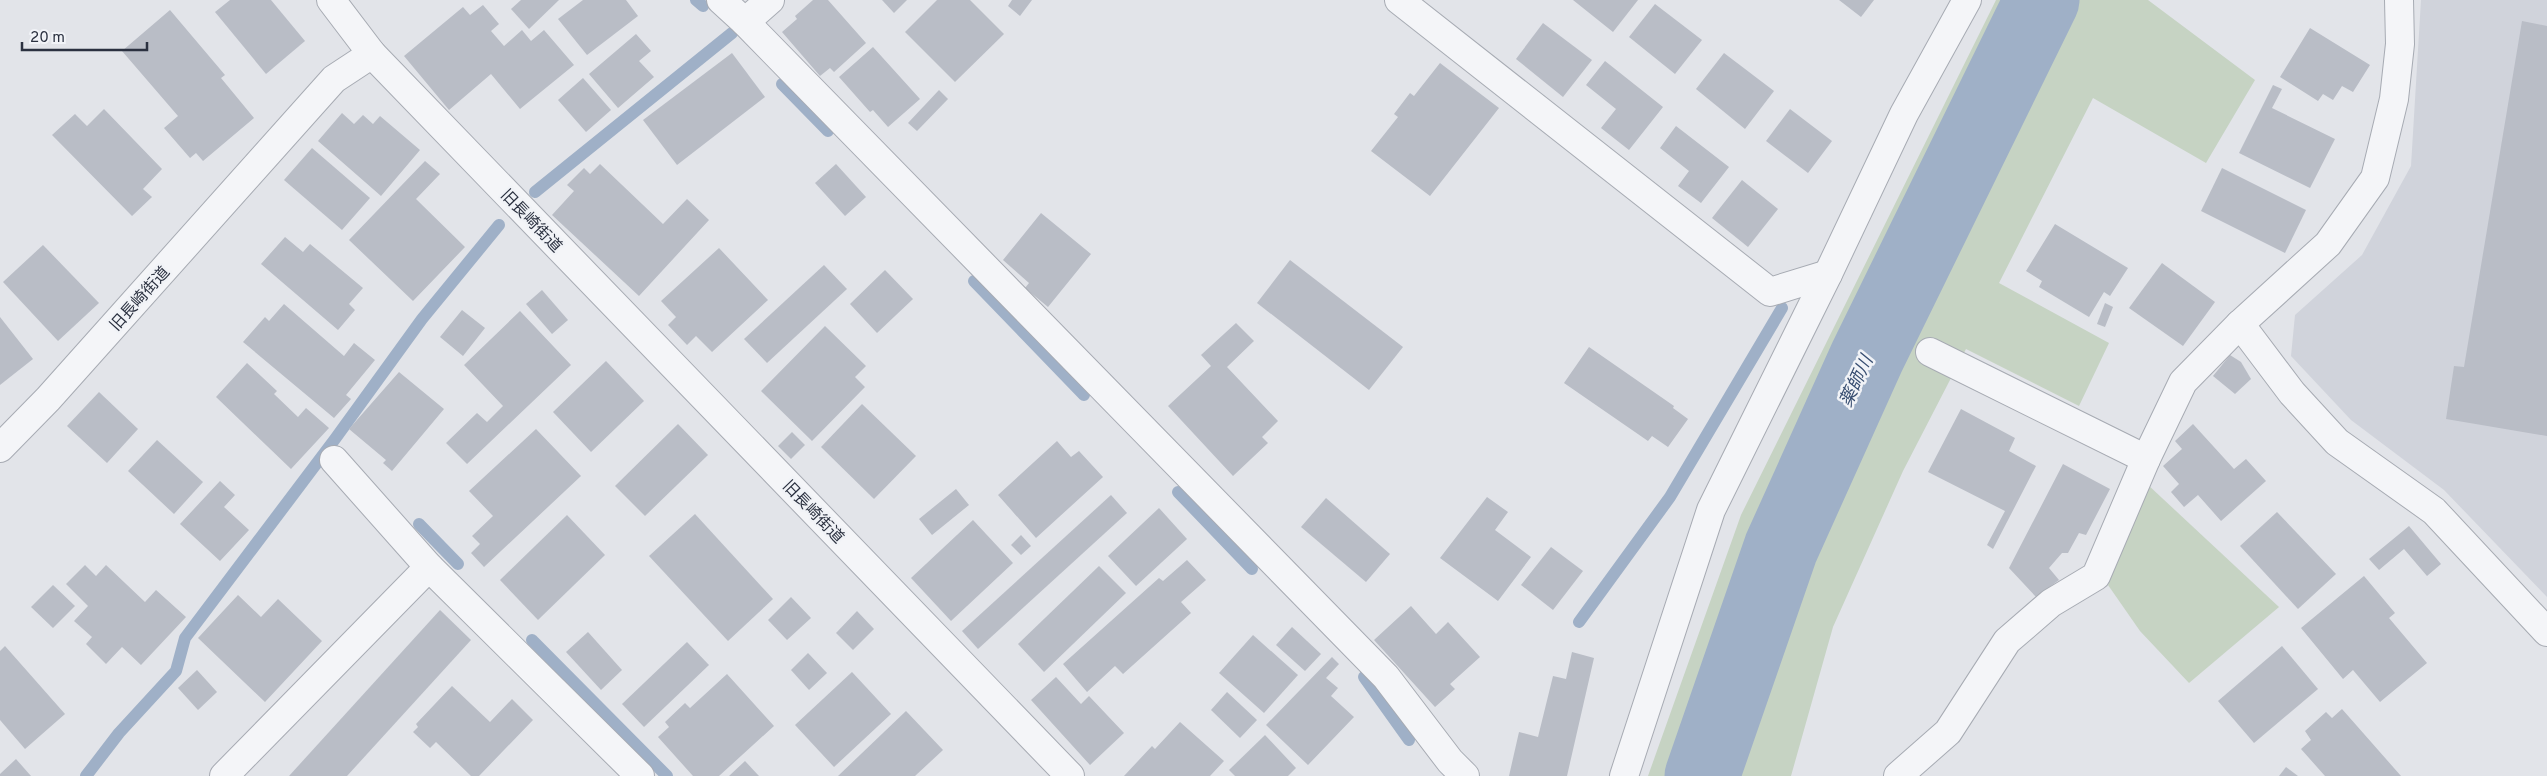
<svg xmlns="http://www.w3.org/2000/svg" width="2547" height="776" viewBox="0 0 2547 776" font-family="Overpass,'Noto Sans JP',sans-serif">
  <style>
    .built { fill: #d0d3db }
    .green { fill: #c6d3c3 }
    .lines { fill: none; stroke-linecap: round; stroke-linejoin: round }
    .stream { stroke: #9fb0c7; stroke-width: 12 }
    .river { stroke: #9fb0c7; stroke-width: 75 }
    .building { fill: #b9bdc6 }
    .minor-casing { stroke: #a7abb3; stroke-width: 30 }
    .minor { stroke: #f4f5f8; stroke-width: 28 }
    .labels { text-anchor: middle; stroke-width: 5; stroke-linejoin: round; paint-order: stroke }
    .street-label { font-size: 16px; fill: #2b3140; stroke: #f1f3f7 }
    .water-label { font-size: 18px; font-style: italic; fill: #384e71; stroke: #f1f3f7 }
  </style>
  <rect width="100%" height="100%" fill="#e2e4e9"/>
  <polygon class="built" points="2421,0 2547,0 2547,597 2444,490 2351,420 2291,356 2295,315 2362,255 2411,166"/>
  <g class="green">
    <polygon points="1996,0 2015,0 1760,528 1674,776 1648,776 1741,515"/>
    <polygon points="2067,0 2148,0 2255,80 2206,163 2093,98 1999,283 2109,343 2079,406 1966,349 1903,471 1833,627 1791,776 1719,776 1805,540"/>
    <polygon points="2147,484 2279,607 2189,683 2140,631 2108,585"/>
  </g>
  <g class="lines">
    <g class="stream">
      <polyline points="696,0 703,6"/>
      <polyline points="782,84 828,131"/>
      <polyline points="535,192 732,33"/>
      <polyline points="974,281 1084,395"/>
      <polyline points="1178,492 1252,569"/>
      <polyline points="419,524 458,564"/>
      <polyline points="1579,622 1670,497 1782,308"/>
      <polyline points="532,640 667,776"/>
      <polyline points="1364,677 1409,740"/>
      <polyline points="86,776 119,733 176,671 185,638 335,439 422,319 499,225"/>
    </g>
    <polyline class="river" points="1702,776 1781,548 1867,357 2042,0"/>
  </g>
  <g class="building">
    <polygon points="230,0 271,0 305,41 266,74 215,12"/>
    <polygon points="521,0 559,0 529,29 511,9"/>
    <polygon points="583,0 626,0 638,16 587,55 558,19"/>
    <polygon points="813,0 828,0 866,43 834,72 830,68 820,76 782,32 797,19 795,16"/>
    <polygon points="882,0 907,0 894,13"/>
    <polygon points="937,0 970,0 1004,34 955,82 905,32"/>
    <polygon points="1012,0 1032,0 1020,16 1008,6"/>
    <polygon points="1573,0 1638,0 1613,32"/>
    <polygon points="1839,0 1874,0 1861,17"/>
    <polygon points="1655,4 1702,40 1675,74 1629,37"/>
    <polygon points="483,5 499,24 491,31 504,46 522,30 531,41 544,30 574,65 520,109 491,74 449,110 404,56 463,7 470,15"/>
    <polygon points="170,10 225,75 221,78 254,118 203,161 196,153 190,158 164,128 178,116 122,51"/>
    <polygon points="2522,21 2547,26 2547,436 2446,419 2454,366 2464,367"/>
    <polygon points="1543,23 1592,60 1563,97 1516,59"/>
    <polygon points="2310,28 2370,65 2353,92 2342,86 2333,100 2323,94 2318,101 2280,77"/>
    <polygon points="636,34 651,51 639,61 654,77 618,108 589,74"/>
    <polygon points="873,47 920,99 888,127 873,110 870,112 839,77"/>
    <polygon points="732,53 765,97 677,165 643,120"/>
    <polygon points="1724,53 1774,91 1745,129 1696,89"/>
    <polygon points="1605,61 1663,107 1629,150 1601,128 1616,109 1586,85"/>
    <polygon points="1440,63 1499,108 1430,196 1371,151 1398,117 1394,114 1410,93 1414,96"/>
    <polygon points="583,78 611,110 586,132 558,100"/>
    <polygon points="2273,85 2282,89 2272,108 2335,139 2310,188 2239,153"/>
    <polygon points="939,90 948,99 917,131 908,123"/>
    <polygon points="104,109 162,169 143,189 152,197 132,216 52,135 75,114 87,126"/>
    <polygon points="1790,109 1832,141 1808,173 1766,141"/>
    <polygon points="342,113 354,124 363,115 373,124 380,116 420,150 381,196 318,141"/>
    <polygon points="1676,126 1729,167 1701,203 1678,186 1689,171 1660,148"/>
    <polygon points="312,148 370,198 342,230 284,180"/>
    <polygon points="425,161 440,174 416,199 465,247 413,301 349,240"/>
    <polygon points="600,164 663,224 687,199 709,220 639,296 552,215 574,191 567,185 584,168 590,174"/>
    <polygon points="836,164 866,197 845,216 815,183"/>
    <polygon points="2222,168 2306,210 2285,253 2201,211"/>
    <polygon points="1742,180 1778,209 1748,247 1712,218"/>
    <polygon points="1041,213 1091,254 1048,307 1025,288 1029,283 1003,260"/>
    <polygon points="2055,224 2128,268 2110,296 2104,292 2089,317 2039,287 2042,281 2026,271"/>
    <polygon points="285,237 303,252 310,244 363,288 349,304 355,310 338,330 261,264"/>
    <polygon points="43,245 99,303 58,341 3,282"/>
    <polygon points="719,248 768,300 712,352 696,336 687,345 668,325 676,317 661,301"/>
    <polygon points="1290,260 1403,347 1369,390 1257,303"/>
    <polygon points="2162,263 2215,302 2183,346 2129,308"/>
    <polygon points="824,265 847,289 767,363 744,339"/>
    <polygon points="885,270 913,299 877,333 850,304"/>
    <polygon points="542,290 568,320 552,334 526,304"/>
    <polygon points="2105,303 2113,307 2105,327 2097,324"/>
    <polygon points="284,304 344,356 354,343 375,360 346,395 351,399 334,418 243,342 265,317 269,321"/>
    <polygon points="462,310 485,328 463,356 440,337"/>
    <polygon points="520,311 571,365 467,464 446,443 477,413 487,422 503,406 464,365"/>
    <polygon points="0,317 33,359 0,385"/>
    <polygon points="1236,323 1254,341 1227,367 1278,421 1262,437 1268,443 1233,476 1168,406 1211,366 1201,355"/>
    <polygon points="825,326 866,366 855,377 865,387 812,441 761,391"/>
    <polygon points="1589,347 1674,406 1673,408 1688,419 1668,447 1652,436 1648,441 1564,383"/>
    <polygon points="2230,355 2241,362 2251,379 2235,394 2213,376"/>
    <polygon points="606,361 644,401 591,452 553,412"/>
    <polygon points="247,363 277,391 274,394 298,417 306,408 329,428 291,469 216,397"/>
    <polygon points="399,372 444,409 392,471 383,463 386,460 349,429"/>
    <polygon points="99,392 138,429 107,463 67,426"/>
    <polygon points="862,404 916,456 874,499 821,447"/>
    <polygon points="1961,409 2015,438 2009,451 2036,466 1993,549 1987,545 2005,511 1928,472"/>
    <polygon points="678,424 708,455 645,516 615,486"/>
    <polygon points="2193,424 2234,469 2246,459 2266,481 2221,521 2198,495 2184,507 2171,492 2179,484 2163,466 2182,449 2175,441"/>
    <polygon points="536,429 581,476 484,567 471,553 480,544 472,536 493,516 469,491"/>
    <polygon points="792,432 805,445 791,459 778,446"/>
    <polygon points="157,440 203,482 174,514 128,471"/>
    <polygon points="1057,441 1071,457 1079,451 1103,477 1036,538 998,495"/>
    <polygon points="2063,464 2110,489 2086,535 2079,533 2068,553 2062,553 2049,568 2059,580 2036,597 2009,568"/>
    <polygon points="220,481 235,495 224,507 249,530 220,561 180,524"/>
    <polygon points="956,489 969,505 932,535 919,519"/>
    <polygon points="1111,495 1127,513 978,649 962,631"/>
    <polygon points="1487,497 1508,512 1495,530 1531,557 1498,601 1440,558"/>
    <polygon points="1326,498 1390,554 1366,582 1301,527"/>
    <polygon points="1159,508 1187,539 1136,586 1108,556"/>
    <polygon points="2277,512 2336,574 2298,609 2240,546"/>
    <polygon points="695,514 773,599 728,641 649,556"/>
    <polygon points="567,515 605,555 538,620 500,580"/>
    <polygon points="973,520 1013,563 951,621 911,578"/>
    <polygon points="2409,526 2441,564 2427,576 2404,549 2379,570 2369,559"/>
    <polygon points="1021,535 1031,546 1021,555 1011,545"/>
    <polygon points="1551,547 1583,571 1553,610 1521,585"/>
    <polygon points="1187,560 1206,580 1181,602 1191,613 1123,674 1115,666 1087,692 1063,664 1159,578 1163,581"/>
    <polygon points="85,565 96,576 106,565 145,602 156,590 186,617 141,665 122,647 106,664 86,644 92,637 74,621 88,606 66,584"/>
    <polygon points="1099,566 1126,593 1044,672 1018,644"/>
    <polygon points="2364,576 2395,613 2389,618 2427,663 2380,702 2353,670 2343,679 2301,628"/>
    <polygon points="53,585 75,606 53,628 31,607"/>
    <polygon points="238,595 261,617 278,599 322,641 265,702 198,638"/>
    <polygon points="791,597 811,618 787,640 768,620"/>
    <polygon points="1411,606 1436,634 1448,622 1480,657 1450,684 1455,689 1435,707 1374,640"/>
    <polygon points="440,610 471,640 347,776 289,776"/>
    <polygon points="857,611 874,629 853,650 836,633"/>
    <polygon points="1292,627 1321,654 1305,671 1276,645"/>
    <polygon points="588,632 622,670 601,690 566,652"/>
    <polygon points="1253,635 1298,675 1264,713 1219,673"/>
    <polygon points="687,642 709,665 644,727 622,704"/>
    <polygon points="5,646 65,714 25,749 0,720 0,651"/>
    <polygon points="2282,646 2318,689 2254,743 2218,701"/>
    <polygon points="1572,652 1594,658 1567,776 1509,776 1519,732 1538,737 1553,676 1566,679"/>
    <polygon points="808,653 827,673 809,690 791,670"/>
    <polygon points="1332,657 1339,664 1326,678 1338,688 1331,696 1354,717 1308,765 1266,725"/>
    <polygon points="197,670 217,692 198,710 178,688"/>
    <polygon points="852,672 891,714 834,767 795,725"/>
    <polygon points="727,674 774,726 719,776 693,776 658,737 669,727 665,722 685,703 690,708"/>
    <polygon points="1056,677 1081,704 1089,696 1124,733 1090,765 1031,700"/>
    <polygon points="452,686 490,722 512,699 533,720 479,776 471,776 436,742 430,748 413,732 418,727 416,724"/>
    <polygon points="1227,692 1257,720 1240,738 1211,710"/>
    <polygon points="2342,709 2401,776 2325,776 2301,749 2311,740 2305,731 2326,712 2332,718"/>
    <polygon points="906,711 943,750 915,776 838,776"/>
    <polygon points="1180,722 1224,761 1210,776 1124,776 1152,746 1155,749"/>
    <polygon points="1265,735 1296,768 1288,776 1235,776 1229,770"/>
    <polygon points="16,759 31,776 0,776 0,774"/>
    <polygon points="745,761 759,776 729,776"/>
    <polygon points="2286,767 2298,776 2279,776"/>
  </g>
  <g class="lines">
    <g class="minor-casing">
      <g id="minor">
        <polyline points="331,0 372,54 1070,776"/>
        <polyline points="721,0 745,22 770,0"/>
        <polyline points="1399,0 1770,292 1828,274"/>
        <polyline points="745,22 1386,677 1450,761 1465,776"/>
        <polyline points="2240,324 2292,393 2337,442 2434,511 2547,632"/>
        <polyline points="1930,352 2146,459"/>
        <polyline points="0,448 48,399 334,79 372,54"/>
        <polyline points="334,460 429,567 640,776"/>
        <polyline points="224,776 429,567"/>
        <polyline points="1624,776 1711,510 1828,274 1904,114 1967,0"/>
        <polyline points="1898,776 1948,732 2007,641 2051,603 2096,576 2146,459 2183,382 2240,324 2328,244 2375,178 2394,99 2400,44 2399,0"/>
      </g>
    </g>
    <use href="#minor" class="minor"/>
  </g>
  <g class="labels">
    <g class="street-label">
      <text transform="translate(532 220) rotate(46)" y="6">旧長崎街道</text>
      <text transform="translate(139 298) rotate(-48)" y="6">旧長崎街道</text>
      <text transform="translate(814 511) rotate(46)" y="6">旧長崎街道</text>
    </g>
    <g class="water-label">
      <text transform="translate(1856 381) rotate(-65)" y="6">薬師川</text>
    </g>
  </g>
  <path d="M22 42v8h125v-8" fill="none" stroke="#2b3140" stroke-width="2.5"/>
  <text x="30" y="42" font-size="15" fill="#2b3140" stroke="#f1f3f7" stroke-width="4" paint-order="stroke">20 m</text>
</svg>
